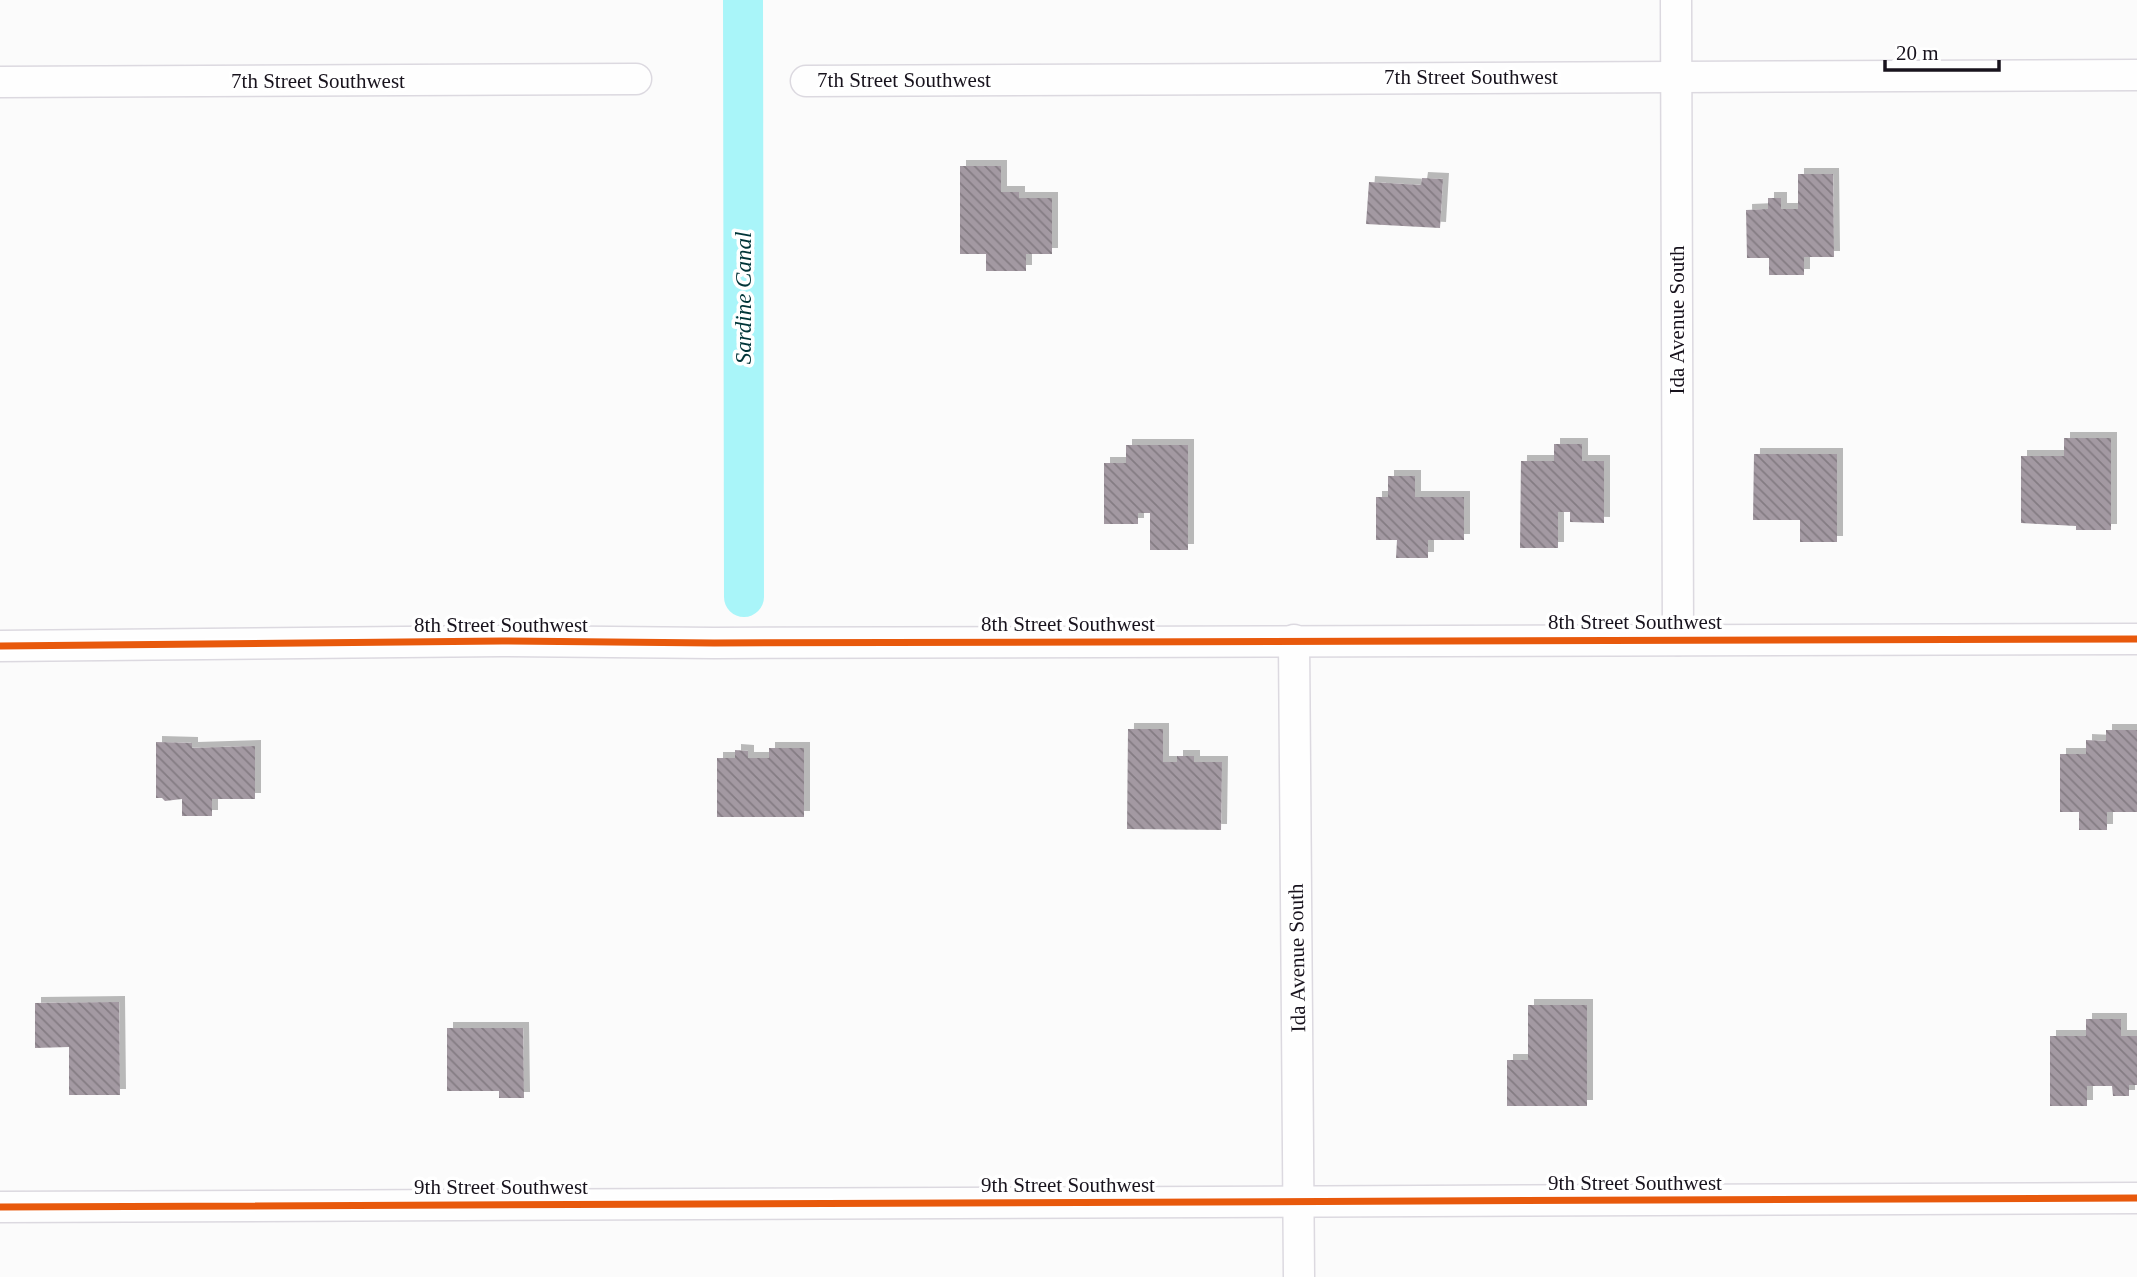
<svg xmlns="http://www.w3.org/2000/svg" width="2137" height="1277" viewBox="0 0 2137 1277" font-family="'Times New Roman',serif">
  <style>
    .lines { fill: none; stroke-linecap: round; stroke-linejoin: round }
    .canal { stroke: #a9f5f9; stroke-width: 40 }
    .building { fill: url(#building-back-hatch); filter: url(#shadow) }
    .minor-casing { stroke: #dcd9e0; stroke-width: 33 }
    .minor { stroke: #fefefe; stroke-width: 30 }
    .cycleway-casing { stroke: #fff; stroke-width: 11 }
    .cycleway { stroke: #e8590c; stroke-width: 7 }
    .labels { text-anchor: middle; stroke-width: 7; stroke-linejoin: round; paint-order: stroke }
    .street-label { font-size: 21px; fill: #18131d; stroke: #fff }
    .water-label { font-size: 23px; font-style: italic; fill: #003538; stroke: #fff }
  </style>
  <defs>
    <pattern id="building-back-hatch" width="6" height="6" patternUnits="userSpaceOnUse" patternTransform="scale(1.75)"><rect width="6" height="6" fill="#a399a2"/><path d="M-1 5l2 2M0 0l6 6M5-1l2 2" fill="none" stroke="#847c83"/></pattern>
    <filter id="shadow"><feDropShadow dx="6" dy="-6" stdDeviation="0" flood-color="#0004"/></filter>
  </defs>
  <rect width="100%" height="100%" fill="#fbfbfb"/>
  <g class="lines">
    <polyline class="canal" points="743,0 744,597"/>
  </g>
  <g class="building">
    <polygon points="960,166 1001,166 1001,192 1019,192 1019,198 1052,198 1052,254 1026,254 1026,271 986,271 986,254 960,254"/>
    <polygon points="1798,174 1833,174 1834,257 1804,257 1804,275 1769,275 1769,258 1747,258 1746,210 1768,209 1768,198 1781,198 1781,209 1798,209"/>
    <polygon points="1422,178 1443,179 1440,228 1366,224 1369,182 1421,185"/>
    <polygon points="2064,438 2111,438 2111,530 2076,530 2076,526 2021,523 2021,456 2064,456"/>
    <polygon points="1554,444 1582,444 1582,461 1604,461 1604,523 1570,522 1570,512 1558,512 1558,548 1520,548 1521,461 1554,461"/>
    <polygon points="1126,445 1188,445 1188,550 1150,550 1150,513 1138,513 1138,524 1104,524 1104,463 1126,463"/>
    <polygon points="1754,454 1837,454 1837,542 1800,542 1800,520 1753,520"/>
    <polygon points="1388,476 1415,476 1415,497 1464,497 1464,540 1428,540 1428,558 1396,558 1397,540 1376,540 1376,497 1388,497"/>
    <polygon points="1128,729 1163,729 1163,762 1177,762 1177,756 1194,756 1194,762 1222,762 1221,830 1127,829"/>
    <polygon points="2106,730 2137,730 2137,812 2107,812 2107,830 2079,830 2079,812 2060,812 2060,754 2086,754 2086,740 2106,741"/>
    <polygon points="156,742 192,743 192,748 255,746 255,799 212,799 212,816 182,816 182,799 165,801 162,798 156,798"/>
    <polygon points="769,748 804,748 804,817 717,817 717,758 735,758 735,750 748,751 748,758 769,758"/>
    <polygon points="119,1002 120,1095 69,1095 69,1047 35,1048 35,1003"/>
    <polygon points="1528,1005 1587,1005 1587,1106 1507,1106 1507,1060 1528,1060"/>
    <polygon points="2086,1019 2121,1019 2121,1036 2137,1036 2137,1085 2129,1085 2129,1096 2113,1096 2112,1086 2087,1086 2087,1106 2050,1106 2050,1036 2086,1036"/>
    <polygon points="447,1028 523,1028 524,1098 499,1098 499,1091 447,1091"/>
  </g>
  <g class="lines">
    <g class="minor-casing">
      <g id="minor">
        <polyline points="1676,0 1678,640"/>
        <polyline points="806,81 2137,75"/>
        <polyline points="0,82 636,79"/>
        <polyline points="1294,640 1299,1277"/>
        <polyline points="0,646 502,641 714,643 2137,639"/>
        <polyline points="0,1207 2137,1198"/>
      </g>
    </g>
    <use href="#minor" class="minor"/>
    <g class="cycleway-casing">
      <g id="cycleway">
        <polyline points="0,646 502,641 714,643 2137,639"/>
        <polyline points="0,1207 2137,1198"/>
      </g>
    </g>
    <use href="#cycleway" class="cycleway"/>
  </g>
  <g class="labels">
    <g class="street-label">
      <text x="1471" y="84">7th Street Southwest</text>
      <text x="904" y="87">7th Street Southwest</text>
      <text x="318" y="88">7th Street Southwest</text>
      <text transform="translate(1677 320) rotate(-90)" y="7">Ida Avenue South</text>
      <text x="1635" y="629">8th Street Southwest</text>
      <text x="1068" y="631">8th Street Southwest</text>
      <text x="501" y="632">8th Street Southwest</text>
      <text transform="translate(1297 958) rotate(-91)" y="7">Ida Avenue South</text>
      <text x="1635" y="1190">9th Street Southwest</text>
      <text x="1068" y="1192">9th Street Southwest</text>
      <text x="501" y="1194">9th Street Southwest</text>
    </g>
    <g class="water-label">
      <text transform="translate(743 298) rotate(-90)" y="8">Sardine Canal</text>
    </g>
  </g>
  <path d="M1885 60v10h114v-10" fill="none" stroke="#18131d" stroke-width="3.5"/>
  <text x="1896" y="60" font-size="21" fill="#18131d" stroke="#ffffff" stroke-width="5" paint-order="stroke">20 m</text>
</svg>
